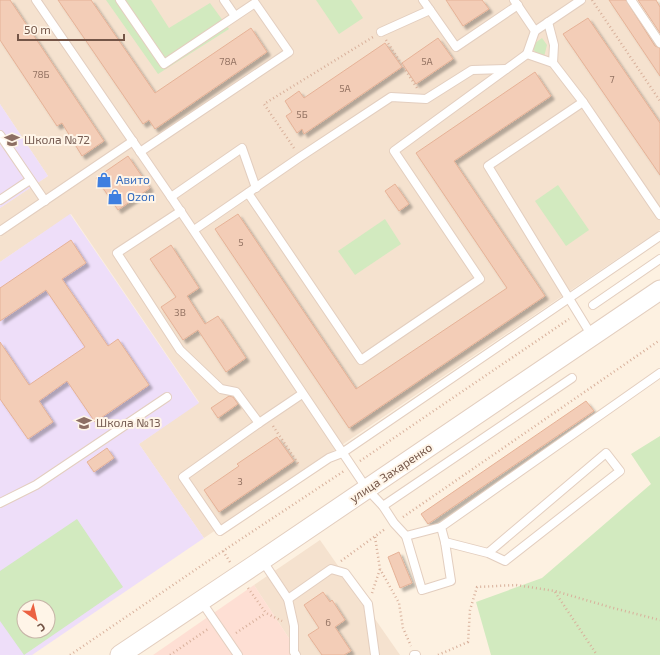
<svg xmlns="http://www.w3.org/2000/svg" width="660" height="655" viewBox="0 0 660 655" font-family="'Exo 2',sans-serif">
  <style>
    .residential { fill: #f5e2cf }
    .commercial { fill: #fedfd4 }
    .education { fill: #eedef9; fill-rule: evenodd }
    .green { fill: #d2eabf; fill-rule: evenodd }
    .building { fill: #f3cdb7; stroke: #e6b297; filter: url(#shadow) }
    .lines { fill: none; stroke-linecap: round; stroke-linejoin: round }
    .service-casing { stroke: #e3cebf; stroke-width: 10 }
    .tertiary-casing { stroke: #e3cebf; stroke-width: 21 }
    .path { stroke: #d8b09b; stroke-width: 2.5; stroke-dasharray: 1 3; stroke-linecap: butt }
    .service { stroke: #fff; stroke-width: 8 }
    .tertiary { stroke: #fff; stroke-width: 19 }
    .labels { text-anchor: middle; stroke-width: 4; stroke-linejoin: round; paint-order: stroke }
    .number-label { font-size: 10px; fill: #947363 }
    .education-label { font-size: 12px; fill: #785e54; stroke: #fff5e8; text-anchor: start }
    .shop-label { font-size: 12px; fill: #366cbe; stroke: #fff5e8; text-anchor: start }
    .street-label { font-size: 12px; fill: #745547; stroke: #fff5e8 }
  </style>
  <defs>
    <filter id="shadow"><feDropShadow dx="3.5" dy="3.5" stdDeviation="1" flood-color="#0004"/></filter>
  </defs>
  <rect width="100%" height="100%" fill="#fdf1e1"/>
  <g class="residential">
    <polygon points="0,0 609,0 660,76 660,230 204,538 139,444 199,402 71,214 0,262 0,208 48,176 0,104"/>
    <polygon points="320,540 400,655 300,655 254,585"/>
  </g>
  <polygon class="commercial" points="254,585 300,655 153,655"/>
  <g class="education">
    <polygon points="0,104 48,176 0,208"/>
    <path d="M70 214 199 403 139 444 204 538 32 655H0V262ZM24 607H48V631H24Z"/>
  </g>
  <g class="green">
    <polygon points="106,0 151,0 169,28 210,3 229,29 158,74"/>
    <polygon points="316,0 351,0 363,18 339,34"/>
    <polygon points="542,38 547,45 544,57 536,53 531,46"/>
    <polygon points="558,185 589,230 566,246 535,201"/>
    <polygon points="385,219 401,244 355,275 338,251"/>
    <polygon points="660,436 660,655 491,655 476,602 542,578 651,484 631,454"/>
    <path d="M77 519 123 587 24 655 0 621V571ZM24 607H48V631H24Z"/>
  </g>
  <g class="building">
    <polygon points="0,0 10,0 104,141 82,156 62,123 57,126 0,40"/>
    <polygon points="58,0 91,0 155,93 251,28 267,52 155,129 149,120 143,124"/>
    <polygon points="446,0 482,0 489,9 463,26"/>
    <polygon points="609,0 626,0 655,46 660,48 660,76"/>
    <polygon points="638,0 656,0 660,7 660,33"/>
    <polygon points="588,18 660,123 660,175 563,34"/>
    <polygon points="438,38 453,59 416,84 402,63"/>
    <polygon points="385,43 402,67 304,134 302,129 297,133 286,116 292,112 285,101 299,91 304,98"/>
    <polygon points="535,72 551,96 454,161 545,296 349,428 215,229 238,214 356,389 507,288 416,153"/>
    <polygon points="128,156 150,188 118,210 96,178"/>
    <polygon points="395,184 409,204 399,211 385,191"/>
    <polygon points="71,240 86,263 62,279 108,346 118,339 149,385 95,422 67,381 39,401 53,422 28,439 0,399 0,342 29,385 85,347 46,290 0,321 0,288"/>
    <polygon points="171,245 199,288 187,296 205,324 218,316 246,358 226,372 198,330 183,340 161,307 176,297 150,259"/>
    <polygon points="229,396 233,397 238,404 218,418 211,408"/>
    <polygon points="586,401 594,411 428,524 421,514"/>
    <polygon points="277,437 294,461 219,512 204,490 239,466 237,464"/>
    <polygon points="107,448 114,458 94,472 87,462"/>
    <polygon points="399,552 412,583 400,588 388,557"/>
    <polygon points="323,592 330,602 332,600 345,620 335,627 351,651 344,655 322,655 308,635 319,628 304,605"/>
  </g>
  <g class="lines">
    <g class="service-casing">
      <g id="service">
        <polyline points="36,0 171,197 367,489 383,506 394,523 406,536 422,590 451,581 445,542 441,527 660,373"/>
        <polyline points="120,0 164,64 255,3 289,52 140,152"/>
        <polyline points="224,0 235,16"/>
        <polyline points="423,0 456,47 518,5"/>
        <polyline points="514,0 535,31 527,54 553,63 583,102 660,215"/>
        <polyline points="631,0 660,43"/>
        <polyline points="548,22 554,45 553,63"/>
        <polyline points="535,31 581,0"/>
        <polyline points="381,32 430,10"/>
        <polyline points="583,102 488,166 592,336"/>
        <polyline points="0,135 45,201"/>
        <polyline points="248,193 361,360 480,279 394,151 527,54"/>
        <polyline points="171,197 242,148 256,188"/>
        <polyline points="0,200 30,180"/>
        <polyline points="181,211 117,253 180,350 221,389 236,392 259,423"/>
        <polyline points="194,230 300,157 391,97 426,99 472,70 506,69"/>
        <polyline points="0,231 133,141"/>
        <polyline points="593,305 660,259"/>
        <polyline points="302,394 259,423 183,477 220,531 329,458 342,453 660,236"/>
        <polyline points="0,503 36,485 167,397"/>
        <polyline points="383,506 572,378"/>
        <polyline points="406,536 441,527"/>
        <polyline points="445,542 488,553 606,453 620,471 505,561 488,553"/>
        <polyline points="262,560 288,599 294,626 294,652 296,655"/>
        <polyline points="288,599 331,569 345,573 368,604 375,655"/>
        <polyline points="201,601 238,655"/>
        <polyline points="414,655 416,655"/>
      </g>
    </g>
    <g class="tertiary-casing">
      <polyline id="tertiary" points="120,655 262,560 660,290"/>
    </g>
    <g class="path">
      <polyline points="592,0 660,101"/>
      <polyline points="386,40 417,88"/>
      <polyline points="294,148 264,104 373,37"/>
      <polyline points="273,426 299,465"/>
      <polyline points="360,461 569,319"/>
      <polyline points="403,517 660,340"/>
      <polyline points="375,537 380,569 399,603 403,628 411,646"/>
      <polyline points="223,551 230,562"/>
      <polyline points="341,561 385,529"/>
      <polyline points="248,588 266,613 282,621"/>
      <polyline points="555,592 597,655"/>
      <polyline points="372,593 380,569"/>
      <polyline points="236,633 266,613"/>
      <polyline points="70,655 223,551 344,471"/>
      <polyline points="170,655 208,629"/>
      <polyline points="438,655 468,642 470,610 477,587 516,585 555,591 613,608 660,620"/>
    </g>
    <use href="#service" class="service"/>
    <use href="#tertiary" class="tertiary"/>
  </g>
  <defs>
    <g id="school-bare" transform="scale(1.2)"><path d="M0-5L7-2L0 1L-7-2ZM-4 1L0 2.5L4 1V4Q0 6-4 4Z" fill="#8d6e63" stroke="#fff5e8" stroke-width="2.5" paint-order="stroke"/></g>
    <g id="shop-bare" transform="scale(1.2)"><path d="M-5-2.5h2.3a2.7 3.5 0 0 1 5.4 0H5L5.5 6h-11ZM-1.5-2.5h3a1.5 2.3 0 0 0-3 0Z" fill="#3f7fe0" stroke="#fff5e8" stroke-width="2.5" paint-order="stroke"/></g>
  </defs>
  <g fill-rule="evenodd">
    <use href="#school-bare" x="12" y="140"/>
    <use href="#shop-bare" x="104" y="180"/>
    <use href="#shop-bare" x="115" y="197"/>
    <use href="#school-bare" x="84" y="423"/>
  </g>
  <g class="labels">
    <g class="number-label">
      <text x="228" y="65">78А</text>
      <text x="427" y="65">5А</text>
      <text x="41" y="78">78Б</text>
      <text x="612" y="83">7</text>
      <text x="345" y="92">5А</text>
      <text x="302" y="118">5Б</text>
      <text x="241" y="246">5</text>
      <text x="180" y="316">3В</text>
      <text x="240" y="485">3</text>
      <text x="328" y="626">6</text>
    </g>
    <g class="education-label">
      <text x="24" y="144">Школа №72</text>
      <text x="96" y="427">Школа №13</text>
    </g>
    <g class="shop-label">
      <text x="116" y="184">Авито</text>
      <text x="127" y="201">Ozon</text>
    </g>
    <g class="street-label">
      <text transform="translate(391 473) rotate(-34)" y="4">улица Захаренко</text>
    </g>
  </g>
  <g transform="translate(36 619) rotate(146)"><circle r="19" fill="#fff5e8" stroke="#c7b5a8"/>
  <path d="M0-3L7 15L0 10L-7 15Z" fill="#eb6141"/>
  <text y="-6" font-size="11" font-weight="bold" text-anchor="middle" fill="#745547">С</text>
  </g>
  <path d="M18 34v6h106v-6" fill="none" stroke="#745547" stroke-width="2"/>
  <text x="24" y="34" font-size="12" fill="#745547" stroke="#fff5e8" stroke-width="3" paint-order="stroke">50 m</text>
</svg>
